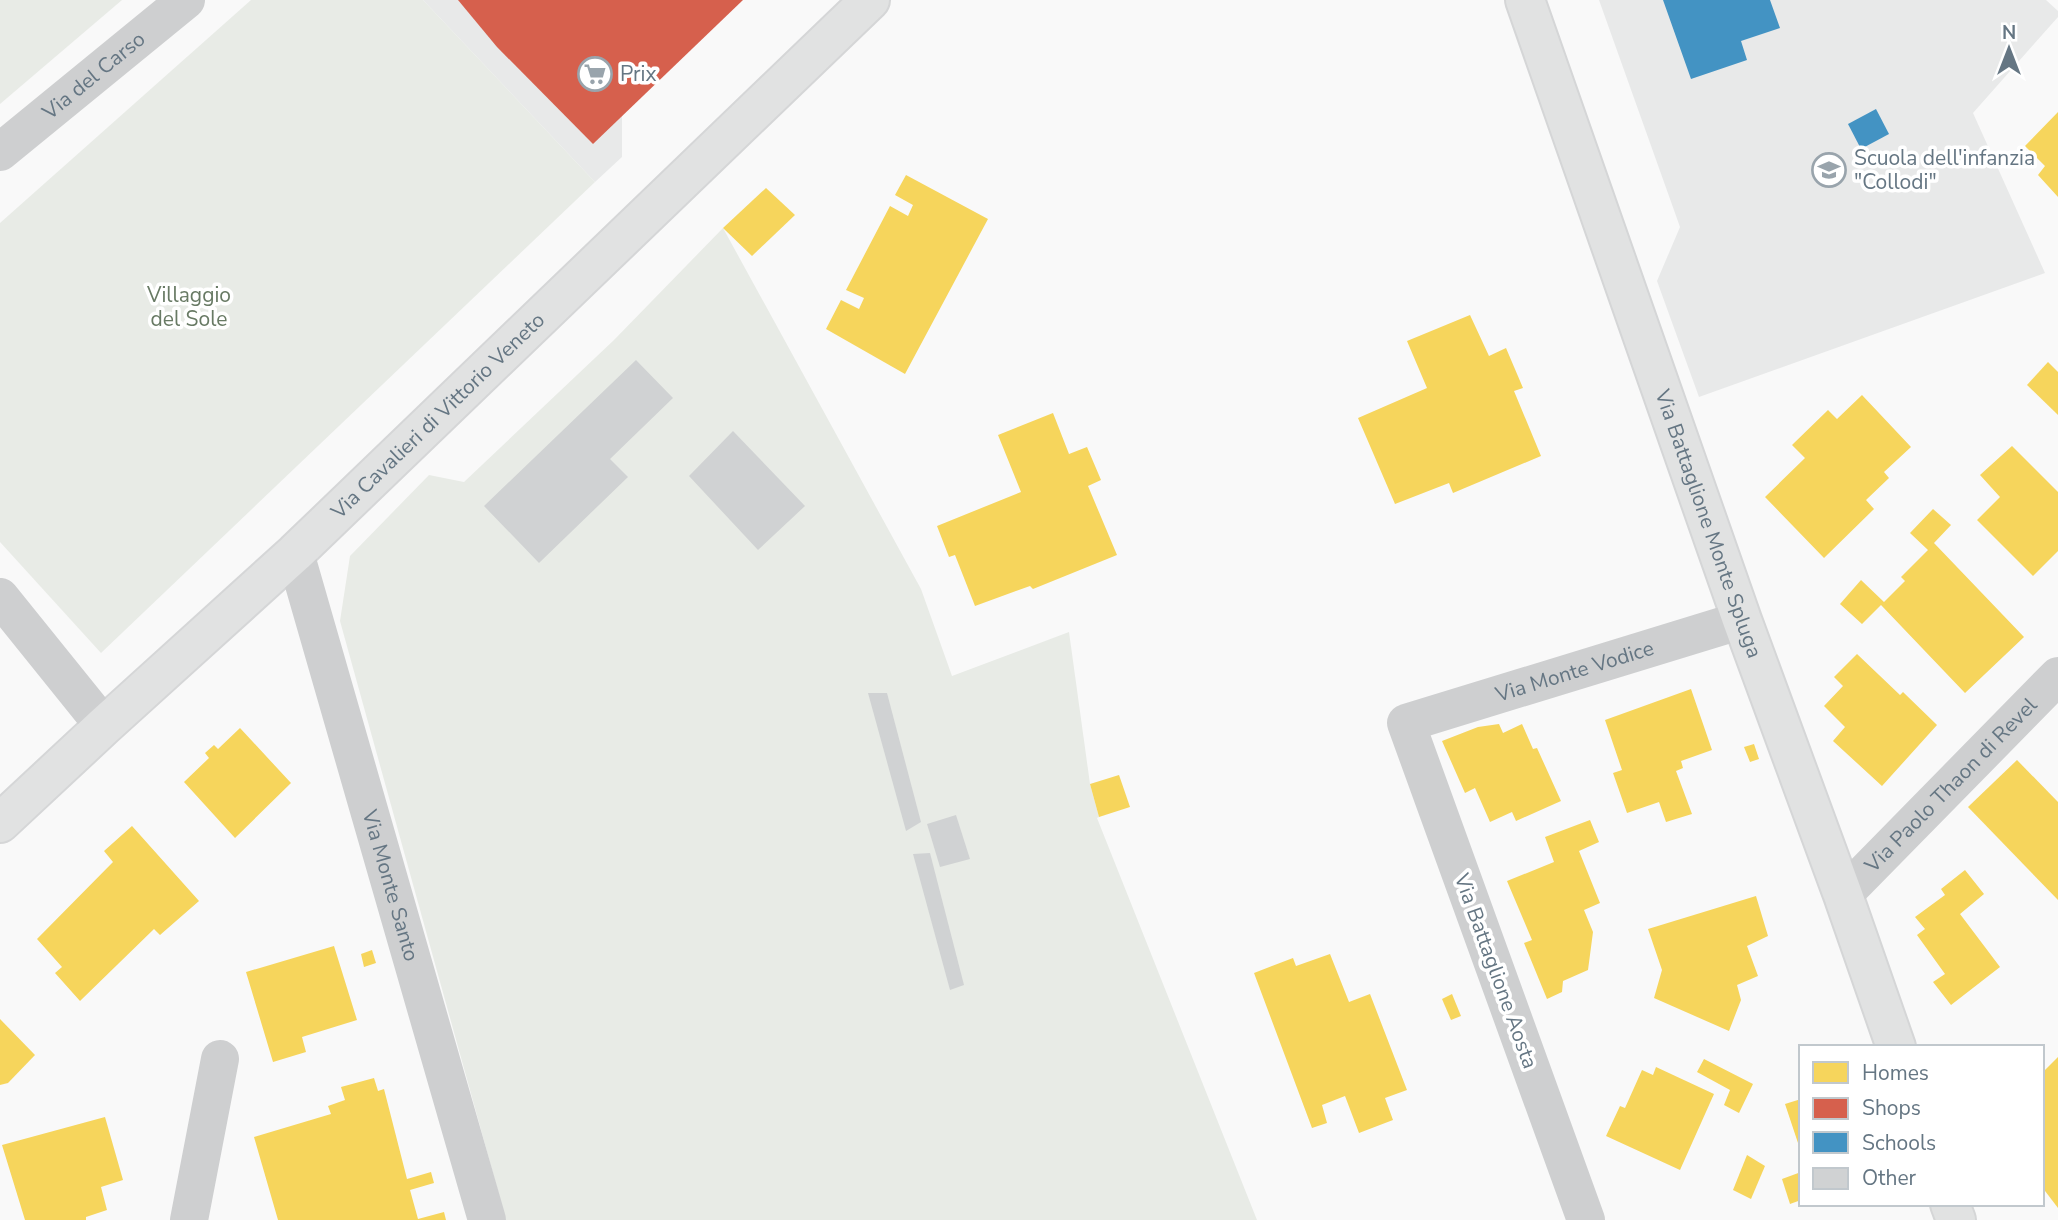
<svg xmlns="http://www.w3.org/2000/svg" width="2058" height="1220" viewBox="0 0 2058 1220" font-family="'Nunito Sans',sans-serif">
  <style>
    .built { fill: #e8e9e9 }
    .green { fill: #e8ebe6 }
    .homes { fill: #f6d55c }
    .shops { fill: #d6604d }
    .schools { fill: #4393c3 }
    .building { fill: #d0d2d3 }
    .lines { fill: none; stroke-linecap: round; stroke-linejoin: round }
    .secondary-casing { stroke: #d5d6d7; stroke-width: 42 }
    .street { stroke: #cecfd0; stroke-width: 38 }
    .secondary { stroke: #e1e2e2; stroke-width: 38 }
    .labels { text-anchor: middle; stroke-width: 7; stroke-linejoin: round; paint-order: stroke }
    .poi-label { font-size: 21px; fill: #657683; stroke: #fff; text-anchor: start }
    .street-label { font-size: 21px; fill: #657683; stroke: #fff }
    .park-label { font-size: 21px; fill: #687a64; stroke: #fff }
  </style>
  <rect width="100%" height="100%" fill="#f9f9f9"/>
  <g class="built">
    <polygon points="423,0 729,0 622,104 622,157 595,182"/>
    <polygon points="1599,0 2046,0 2058,11 2058,17 1973,113 2045,273 1699,397 1657,281 1680,227"/>
  </g>
  <g class="green">
    <polygon points="0,0 122,0 0,104"/>
    <polygon points="251,0 423,0 595,182 101,653 0,542 0,223"/>
    <polygon points="723,228 921,589 952,676 1069,632 1090,784 1099,817 1097,818 1257,1220 506,1220 340,621 350,556 429,475 464,482 614,340"/>
  </g>
  <g class="homes">
    <polygon points="2058,112 2058,197 2038,175 2045,166 2025,146"/>
    <polygon points="906,175 988,219 905,374 826,329 841,300 859,309 864,298 846,290 890,206 908,216 913,205 895,195"/>
    <polygon points="766,188 795,215 752,256 723,228"/>
    <polygon points="1470,315 1489,356 1506,348 1523,388 1514,391 1541,456 1453,493 1449,483 1395,504 1358,418 1427,388 1407,341"/>
    <polygon points="2048,362 2058,372 2058,415 2027,385"/>
    <polygon points="1862,395 1911,447 1884,472 1889,478 1866,500 1874,509 1824,558 1765,497 1805,458 1792,445 1828,410 1837,419"/>
    <polygon points="1053,413 1069,454 1087,447 1101,480 1088,486 1117,555 1033,589 1030,586 975,606 955,555 949,557 937,526 1021,492 998,435"/>
    <polygon points="2012,446 2058,492 2058,551 2033,576 1977,520 2000,497 1980,475"/>
    <polygon points="1933,509 1951,525 1934,543 2024,637 1965,693 1881,605 1862,624 1840,604 1861,580 1884,602 1905,581 1901,577 1928,550 1910,533"/>
    <polygon points="1857,654 1900,695 1903,692 1937,725 1882,786 1833,741 1845,727 1824,706 1843,686 1834,677"/>
    <polygon points="1691,689 1712,750 1681,761 1683,768 1676,771 1692,814 1666,822 1659,802 1627,813 1613,773 1622,770 1605,720"/>
    <polygon points="1499,724 1503,733 1522,724 1533,749 1537,748 1561,801 1516,821 1512,812 1490,822 1475,788 1465,793 1442,741 1478,727"/>
    <polygon points="240,728 291,783 235,838 184,782 209,758 205,753 214,745 218,749"/>
    <polygon points="1754,744 1759,759 1750,762 1744,747"/>
    <polygon points="2017,760 2058,802 2058,900 1968,807"/>
    <polygon points="1119,775 1130,807 1099,817 1090,784"/>
    <polygon points="1590,820 1599,842 1579,851 1600,903 1584,910 1593,932 1588,970 1563,981 1562,992 1547,999 1524,943 1532,940 1507,881 1554,862 1545,837"/>
    <polygon points="132,826 199,901 160,935 154,929 80,1001 55,973 62,967 37,939 113,862 104,851"/>
    <polygon points="1965,870 1984,894 1960,914 2000,967 1951,1005 1933,982 1945,974 1917,935 1925,929 1915,917 1945,895 1941,889"/>
    <polygon points="1756,896 1768,936 1747,946 1758,976 1737,985 1741,1000 1729,1031 1654,998 1662,970 1648,929"/>
    <polygon points="334,946 357,1020 302,1037 306,1052 273,1062 246,972"/>
    <polygon points="372,950 376,963 364,967 361,954"/>
    <polygon points="1330,954 1349,1002 1370,994 1407,1090 1385,1098 1393,1120 1359,1133 1345,1096 1322,1105 1327,1123 1312,1128 1254,973 1293,958 1296,966"/>
    <polygon points="1452,994 1461,1016 1451,1020 1442,999"/>
    <polygon points="0,1019 35,1055 8,1083 0,1085"/>
    <polygon points="2058,1057 2058,1208 2042,1187 2042,1073"/>
    <polygon points="1704,1059 1753,1084 1739,1113 1724,1105 1730,1090 1697,1072"/>
    <polygon points="1656,1067 1714,1094 1680,1170 1606,1136 1620,1106 1625,1108 1642,1070 1653,1075"/>
    <polygon points="374,1078 378,1091 384,1089 407,1179 431,1172 434,1183 410,1190 418,1219 444,1212 446,1220 278,1220 254,1137 331,1114 328,1106 345,1100 341,1087"/>
    <polygon points="1801,1099 1801,1149 1800,1149 1785,1104"/>
    <polygon points="105,1117 123,1180 101,1187 107,1210 86,1217 86,1220 25,1220 2,1145"/>
    <polygon points="1747,1155 1765,1166 1751,1199 1733,1190"/>
    <polygon points="1801,1172 1801,1200 1790,1204 1782,1179"/>
  </g>
  <polygon class="shops" points="458,0 743,0 593,144 497,47"/>
  <g class="schools">
    <polygon points="1663,0 1770,0 1780,28 1741,41 1747,60 1691,79"/>
    <polygon points="1876,109 1889,134 1861,149 1848,124"/>
  </g>
  <g class="building">
    <polygon points="636,360 673,398 610,459 628,477 539,563 484,506"/>
    <polygon points="733,431 805,506 758,550 689,476"/>
    <polygon points="868,693 887,693 921,822 906,831"/>
    <polygon points="956,815 970,859 940,867 927,824"/>
    <polygon points="930,853 964,985 950,990 913,854"/>
  </g>
  <g class="lines">
    <g class="secondary-casing">
      <g id="secondary">
        <path id="s5" d="M1525 0 1742 620 1843 895 1896 1047"/>
        <path id="s6" d="M0 823 104 726 295 553 870 0"/>
        <polyline points="1950,1204 1956,1220"/>
      </g>
    </g>
    <g class="street">
      <path id="s1" d="M0 152 186 0"/>
      <path id="s2" d="M295 553 487 1220"/>
      <polyline points="0,597 104,726"/>
      <path id="s3" d="M1843 895 2058 676"/>
      <polyline points="189,1220 220,1059"/>
      <path id="s4" d="M1586 1220 1406 723 1742 620"/>
    </g>
    <use href="#secondary" class="secondary"/>
  </g>
  <defs>
    <g id="supermarket-ring" transform="scale(1.75)"><circle r="9.5" fill="#fff" stroke="#99a4ac" stroke-width="1.5"/><path d="M-6-5.5h2.5l.6 2H6L4.5 2H-2.5L-4.4-4H-6ZM-1.5 3.2a1.3 1.3 0 1 0 .1 0ZM3 3.2a1.3 1.3 0 1 0 .1 0Z" fill="#99a4ac"/></g>
    <g id="school-ring" transform="scale(1.75)"><circle r="9.5" fill="#fff" stroke="#99a4ac" stroke-width="1.5"/><path d="M0-5L7-2L0 1L-7-2ZM-4 1L0 2.5L4 1V4Q0 6-4 4Z" fill="#99a4ac"/></g>
  </defs>
  <g fill-rule="evenodd">
    <use href="#supermarket-ring" x="595" y="74"/>
    <use href="#school-ring" x="1829" y="170"/>
  </g>
  <g class="labels">
    <g class="poi-label">
      <text x="620" y="81">Prix</text>
      <text x="1854" y="165">Scuola dell'infanzia<tspan x="1854" dy="24">"Collodi"</tspan></text>
    </g>
    <g class="street-label">
      <text dy="7" stroke="none"><textPath href="#s1" startOffset="121">Via del Carso</textPath></text>
      <text dy="7" stroke="none"><textPath href="#s6" startOffset="598">Via Cavalieri di Vittorio Veneto</textPath></text>
      <text dy="7" stroke="none"><textPath href="#s5" startOffset="555">Via Battaglione Monte Spluga</textPath></text>
      <text dy="7" stroke="none"><textPath href="#s4" startOffset="705">Via Monte Vodice</textPath></text>
      <text dy="7" stroke="none"><textPath href="#s3" startOffset="154">Via Paolo Thaon di Revel</textPath></text>
      <text dy="7" stroke="none"><textPath href="#s2" startOffset="346">Via Monte Santo</textPath></text>
      <text transform="translate(1496 971) rotate(70)" y="7">Via Battaglione Aosta</text>
    </g>
    <g class="park-label">
      <text x="189" y="302">Villaggio<tspan x="189" dy="24">del Sole</tspan></text>
    </g>
  </g>
  <rect x="1799" y="1045" width="245" height="161" fill="#ffffff" stroke="#c1c8cd" stroke-width="2"/>
  <rect x="1813" y="1062" width="35" height="21" fill="#f6d55c" stroke="#c1c8cd" stroke-width="2"/>
  <text x="1862" y="1080" font-size="21" fill="#657683">Homes</text>
  <rect x="1813" y="1098" width="35" height="21" fill="#d6604d" stroke="#c1c8cd" stroke-width="2"/>
  <text x="1862" y="1115" font-size="21" fill="#657683">Shops</text>
  <rect x="1813" y="1132" width="35" height="21" fill="#4393c3" stroke="#c1c8cd" stroke-width="2"/>
  <text x="1862" y="1150" font-size="21" fill="#657683">Schools</text>
  <rect x="1813" y="1168" width="35" height="21" fill="#d0d2d3" stroke="#c1c8cd" stroke-width="2"/>
  <text x="1862" y="1185" font-size="21" fill="#657683">Other</text>
  <g transform="translate(2009 49)" stroke="#ffffff" stroke-width="5" paint-order="stroke">
  <path d="M0-5L12 26L0 18L-12 26Z" fill="#657683"/>
  <text y="-10" font-size="19" font-weight="bold" text-anchor="middle" fill="#657683">N</text>
  </g>
</svg>
